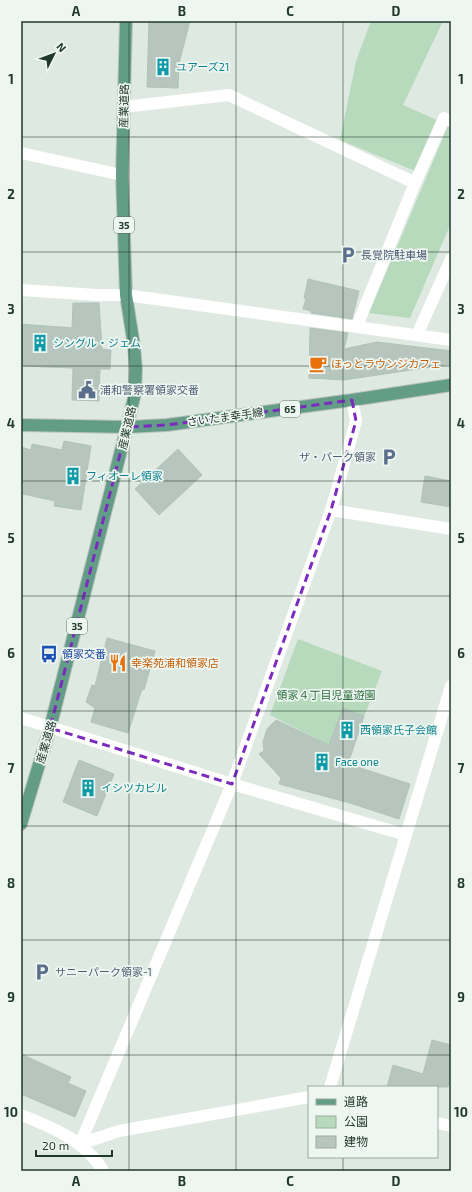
<svg xmlns="http://www.w3.org/2000/svg" width="472" height="1192" viewBox="0 0 472 1192" font-family="'Exo 2','Noto Sans JP',sans-serif">
  <style>
    .green { fill: #b7dabc }
    .building { fill: #b6c6be; stroke: #b1c2b9 }
    .lines { fill: none; stroke-linecap: round; stroke-linejoin: round }
    .primary-casing { stroke: #bcc3c0; stroke-width: 14 }
    .minor { stroke: #fff; stroke-width: 12 }
    .tertiary { stroke: #fff; stroke-width: 12 }
    .primary { stroke: #649d87; stroke-width: 12 }
    .marked { fill: none; stroke: #7b2cbf; stroke-width: 3; stroke-dasharray: 8 5; stroke-linejoin: round }
    .grid { fill: none; stroke: #20382e; stroke-width: 1; stroke-opacity: 0.55 }
    .labels { text-anchor: middle; stroke-width: 3.5; stroke-linejoin: round; paint-order: stroke }
    .shield { fill: #eef6f1; stroke: #5e7168; stroke-width: 1 }
    .shield-label { font-size: 10px; font-weight: bold; fill: #20382e }
    .culture-label { font-size: 11px; fill: #0d838f; stroke: #eef6f1; text-anchor: start }
    .street-label { font-size: 11px; fill: #20382e; stroke: #eef6f1 }
    .service-label { font-size: 11px; fill: #4e5e75; stroke: #eef6f1; text-anchor: start }
    .food-label { font-size: 11px; fill: #c56008; stroke: #eef6f1; text-anchor: start }
    .transit-label { font-size: 11px; fill: #164399; stroke: #eef6f1; text-anchor: start }
    .park-label { font-size: 11px; fill: #2c6d3c; stroke: #eef6f1 }
    .neatline { fill: none; stroke: #20382e; stroke-width: 1.5 }
    .grid-label { font-size: 13px; text-anchor: middle; font-weight: bold; fill: #20382e }
  </style>
  <rect width="100%" height="100%" fill="#dee9e2"/>
  <g class="green">
    <polygon points="371,21 443,21 403,105 437,120 415,171 340,140 356,61"/>
    <polygon points="448,126 451,127 451,223 410,318 369,313"/>
    <polygon points="298,639 382,671 349,755 270,715"/>
  </g>
  <g class="building">
    <polygon points="149,21 190,21 179,63 178,88 147,87"/>
    <polygon points="308,279 359,291 352,319 311,313 311,311 303,309 306,299 304,298"/>
    <polygon points="73,303 99,303 102,349 111,350 110,369 100,369 99,401 72,400 73,368 21,366 21,324 72,328"/>
    <polygon points="310,328 348,333 344,349 377,342 451,351 451,364 344,380 309,378"/>
    <polygon points="64,441 91,446 81,510 54,506 55,501 23,494 24,485 21,484 21,447 31,450 32,444 62,450"/>
    <polygon points="178,449 202,475 159,515 135,489"/>
    <polygon points="425,476 451,481 451,507 421,502"/>
    <polygon points="107,638 155,651 144,690 142,689 128,733 91,722 95,708 86,702 92,685 95,686"/>
    <polygon points="343,708 364,716 348,764 410,784 399,819 350,803 279,784 281,778 259,754 264,751 263,742 267,729 276,720 329,745"/>
    <polygon points="79,760 114,774 97,816 63,802"/>
    <polygon points="432,1040 451,1045 451,1083 449,1082 448,1087 387,1087 393,1065 423,1074"/>
    <polygon points="21,1054 71,1077 68,1083 86,1091 75,1117 21,1094"/>
  </g>
  <g class="lines">
    <g class="primary-casing">
      <g id="primary">
        <polyline points="21,425 127,427 167,425 352,400 451,385"/>
        <polyline points="21,824 50,728 127,427 135,393 136,369 134,346 126,295 122,175 126,21"/>
      </g>
    </g>
    <g class="minor">
      <polyline points="123,107 229,95 415,183"/>
      <polyline points="21,153 122,175"/>
      <polyline points="21,290 97,295 126,295 451,340"/>
      <polyline points="357,326 415,183 444,118 451,121"/>
      <polyline points="417,335 451,259"/>
      <polyline points="331,510 451,529"/>
      <polyline points="21,718 232,784 406,835"/>
      <polyline points="330,1087 451,686"/>
      <polyline points="437,1123 451,1126"/>
      <polyline points="80,1144 232,784 331,510 356,421 352,400"/>
      <polyline points="80,1144 119,1131 309,1097"/>
    </g>
    <path class="tertiary" d="M21 1115C52 1127 86 1141 103 1171"/>
    <use href="#primary" class="primary"/>
  </g>
  <path class="marked" d="M352 400 356 421 331 510 232 784 50 728 127 427 167 425Z"/>
  <path class="grid" d="M129 21V1171M236 21V1171M343 21V1087M21 137H451M21 252H451M21 366H451M21 481H451M21 596H451M21 711H451M21 826H451M21 940H451M21 1055H451M343 1157V1171"/>
  <defs>
    <g id="building-bare" transform="scale(1.38)"><path d="M-4-6H4V6H1V3H-1V6H-4ZM-2.5-4.3h1.7v1.8h-1.7ZM.8-4.3h1.7v1.8H.8ZM-2.5-1h1.7V.8h-1.7ZM.8-1h1.7V.8H.8Z" fill="#0f9aa8" stroke="#eef6f1" stroke-width="2.5" paint-order="stroke"/></g>
    <g id="parking-bare" transform="scale(1.38)"><path d="M-3.5-5.5H1a3.5 3.5 0 0 1 0 7H-1V5.5H-3.5ZM-1-3.4V-.6H.8a1.4 1.4 0 0 0 0-2.8Z" fill="#5c6f8a" stroke="#eef6f1" stroke-width="2.5" paint-order="stroke"/></g>
    <g id="cafe-bare" transform="scale(1.38)"><path d="M-5.5-4.5H6V0H3Q3 3.5 0 3.5H-2.5Q-5.5 3.5-5.5 0ZM3-3.2v2h1.7v-2ZM-6 4.5H4V6H-6Z" fill="#e8710a" stroke="#eef6f1" stroke-width="2.5" paint-order="stroke"/></g>
    <g id="civic-bare" transform="scale(1.38)"><path d="M-.6-6.5H3V-4.5H.6V-3L4-1V1h2V6H-6V1h2V-1L-.6-3ZM-1.2 2.5V6h2.4V2.5Z" fill="#5c6f8a" stroke="#eef6f1" stroke-width="2.5" paint-order="stroke"/></g>
    <g id="bus-bare" transform="scale(1.38)"><path d="M-5-6H5V4H4V6H2V4H-2V6H-4V4H-5ZM-3.5-4V0h7V-4ZM-3.5 1.2v1.5H-2V1.2ZM2 1.2v1.5H3.5V1.2Z" fill="#1a4fb4" stroke="#eef6f1" stroke-width="2.5" paint-order="stroke"/></g>
    <g id="restaurant-bare" transform="scale(1.38)"><path d="M-5-6h1v4h1v-4h1v4h1v-4h1v5L-1.5 .5V6h-2V.5L-5-1ZM5-6V6H3V1.5H1.5Q1.5-4 5-6Z" fill="#e8710a" stroke="#eef6f1" stroke-width="2.5" paint-order="stroke"/></g>
  </defs>
  <g fill-rule="evenodd">
    <use href="#building-bare" x="163" y="67"/>
    <use href="#parking-bare" x="348" y="255"/>
    <use href="#building-bare" x="40" y="343"/>
    <use href="#cafe-bare" x="318" y="364"/>
    <use href="#civic-bare" x="87" y="390"/>
    <use href="#parking-bare" x="389" y="457"/>
    <use href="#building-bare" x="73" y="476"/>
    <use href="#bus-bare" x="49" y="654"/>
    <use href="#restaurant-bare" x="118" y="663"/>
    <use href="#building-bare" x="347" y="730"/>
    <use href="#building-bare" x="322" y="762"/>
    <use href="#building-bare" x="88" y="788"/>
    <use href="#parking-bare" x="42" y="972"/>
  </g>
  <g class="labels">
    <g class="shield">
      <rect x="114" y="217" width="20" height="16" rx="3"/>
      <rect x="280" y="401" width="20" height="16" rx="3"/>
      <rect x="67" y="618" width="20" height="16" rx="3"/>
    </g>
    <g class="shield-label">
      <text x="124" y="229">35</text>
      <text x="290" y="413">65</text>
      <text x="77" y="630">35</text>
    </g>
    <g class="culture-label">
      <text x="176" y="71">ユアーズ21</text>
      <text x="53" y="347">シングル・ジェム</text>
      <text x="86" y="480">フィオーレ領家</text>
      <text x="360" y="734">西領家氏子会館</text>
      <text x="335" y="766">Face one</text>
      <text x="101" y="792">イシツカビル</text>
    </g>
    <g class="street-label">
      <text transform="translate(124 106) rotate(-89)" y="4">産業道路</text>
      <text transform="translate(225 417) rotate(-8)" y="4">さいたま幸手線</text>
      <text transform="translate(127 428) rotate(-77)" y="4">産業道路</text>
      <text transform="translate(46 742) rotate(-74)" y="4">産業道路</text>
    </g>
    <g class="service-label">
      <text x="361" y="259">長覚院駐車場</text>
      <text x="100" y="394">浦和警察署領家交番</text>
      <text x="376" y="461" text-anchor="end">ザ・パーク領家</text>
      <text x="55" y="976">サニーパーク領家-1</text>
    </g>
    <g class="food-label">
      <text x="331" y="368">ほっとラウンジカフェ</text>
      <text x="131" y="667">幸楽苑浦和領家店</text>
    </g>
    <g class="transit-label">
      <text x="62" y="658">領家交番</text>
    </g>
    <g class="park-label">
      <text x="326" y="699">領家４丁目児童遊園</text>
    </g>
  </g>
  <rect width="472" height="1192" fill="none" stroke="#eef6f1" stroke-width="44"/>
  <rect x="308" y="1086" width="130" height="72" fill="#eef6f1" stroke="#9caaa3"/>
  <rect x="316" y="1099" width="20" height="6" fill="#649d87" stroke="#9caaa3"/>
  <text x="344" y="1106" font-size="12" fill="#20382e">道路</text>
  <rect x="316" y="1116" width="20" height="12" fill="#b7dabc" stroke="#9caaa3"/>
  <text x="344" y="1126" font-size="12" fill="#20382e">公園</text>
  <rect x="316" y="1136" width="20" height="12" fill="#b6c6be" stroke="#9caaa3"/>
  <text x="344" y="1146" font-size="12" fill="#20382e">建物</text>
  <g transform="translate(54 54) rotate(48)" stroke="#eef6f1" stroke-width="3" paint-order="stroke">
  <path d="M0-3L7 15L0 10L-7 15Z" fill="#20382e"/>
  <text y="-6" font-size="11" font-weight="bold" text-anchor="middle" fill="#20382e">N</text>
  </g>
  <path d="M36 1150v6h76v-6" fill="none" stroke="#20382e" stroke-width="2"/>
  <text x="42" y="1150" font-size="12" fill="#20382e" stroke="#eef6f1" stroke-width="3" paint-order="stroke">20 m</text>
  <rect x="22" y="22" width="428" height="1148" class="neatline"/>
  <g class="grid-label">
    <text x="76" y="16">A</text>
    <text x="182" y="16">B</text>
    <text x="290" y="16">C</text>
    <text x="396" y="16">D</text>
    <text x="11" y="84">1</text>
    <text x="461" y="84">1</text>
    <text x="11" y="199">2</text>
    <text x="461" y="199">2</text>
    <text x="11" y="314">3</text>
    <text x="461" y="314">3</text>
    <text x="11" y="428">4</text>
    <text x="461" y="428">4</text>
    <text x="11" y="543">5</text>
    <text x="461" y="543">5</text>
    <text x="11" y="658">6</text>
    <text x="461" y="658">6</text>
    <text x="11" y="773">7</text>
    <text x="461" y="773">7</text>
    <text x="11" y="888">8</text>
    <text x="461" y="888">8</text>
    <text x="11" y="1002">9</text>
    <text x="461" y="1002">9</text>
    <text x="11" y="1117">10</text>
    <text x="461" y="1117">10</text>
    <text x="76" y="1186">A</text>
    <text x="182" y="1186">B</text>
    <text x="290" y="1186">C</text>
    <text x="396" y="1186">D</text>
  </g>
</svg>
